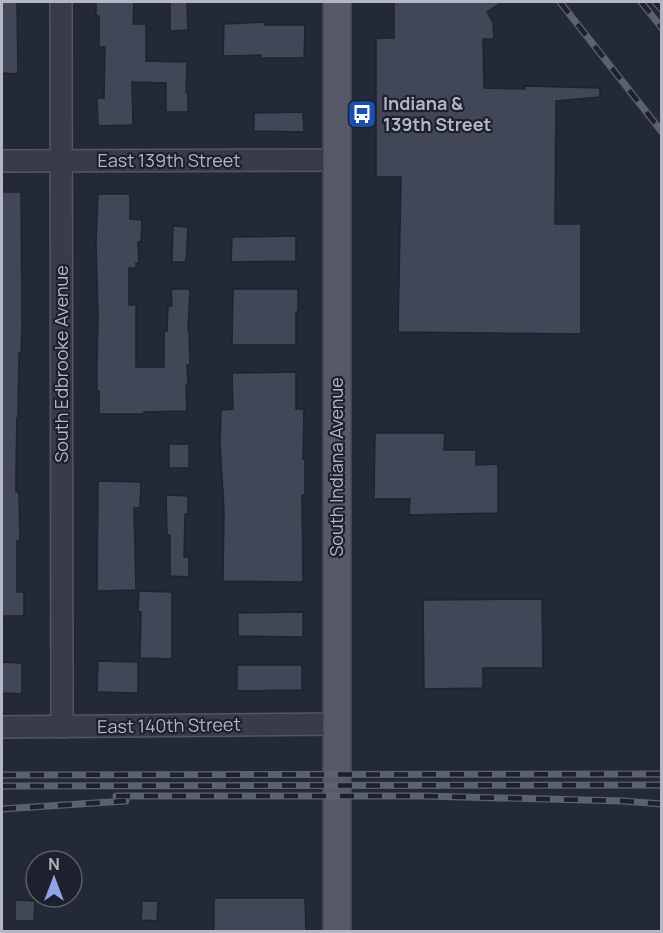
<svg xmlns="http://www.w3.org/2000/svg" width="663" height="933" viewBox="0 0 663 933" font-family="Manrope,sans-serif">
  <style>
    .building { fill: #414757; stroke: #1f232f; stroke-width: 1.5 }
    .lines { fill: none; stroke-linecap: round; stroke-linejoin: round }
    .minor-casing { stroke: #535663; stroke-width: 24 }
    .major-casing { stroke: #414551; stroke-width: 30 }
    .minor { stroke: #383c48; stroke-width: 21 }
    .major { stroke: #565a68; stroke-width: 27 }
    .rail-casing { stroke: #5c6171; stroke-width: 7 }
    .rail { stroke: #1d212d; stroke-width: 4.5; stroke-dasharray: 14; stroke-linecap: butt }
    .labels { text-anchor: middle; stroke-width: 4.5; stroke-linejoin: round; paint-order: stroke }
    .poi-label { font-size: 18px; font-weight: bold; fill: #b3b6c4; stroke: #1d212d; text-anchor: start }
    .street-label { font-size: 18px; fill: #b3b6c4; stroke: #1d212d }
  </style>
  <rect width="100%" height="100%" fill="#242937"/>
  <g class="building">
    <polygon points="2,2 17,2 18,74 2,73"/>
    <polygon points="96,2 134,2 133,24 146,24 146,61 187,62 186,93 188,93 188,112 166,112 166,83 132,82 133,125 98,126 97,98 104,98 105,47 99,47 99,16 96,16"/>
    <polygon points="170,2 187,2 188,30 170,31"/>
    <polygon points="394,2 502,2 487,12 493,23 494,39 483,39 484,88 525,89 525,86 600,88 600,97 556,101 555,224 581,224 581,334 398,332 401,177 376,177 376,38 394,38"/>
    <polygon points="264,22 265,25 305,25 304,58 261,58 261,55 223,56 224,24"/>
    <polygon points="303,112 304,132 254,131 254,113"/>
    <polygon points="2,192 21,192 22,326 21,353 19,353 18,418 17,418 16,468 16,492 19,492 20,541 17,541 17,592 24,592 24,616 2,616"/>
    <polygon points="98,194 130,194 130,219 142,220 141,242 138,242 139,263 136,263 136,268 129,268 129,305 136,305 136,367 164,367 164,331 167,331 168,306 172,306 171,289 190,289 188,330 189,330 190,365 187,365 188,385 186,385 187,411 144,412 144,414 99,414 99,391 97,391 97,365 98,317 96,243"/>
    <polygon points="173,226 188,227 186,262 172,262"/>
    <polygon points="296,236 296,261 231,262 232,237"/>
    <polygon points="233,289 298,289 298,312 296,312 296,345 232,345"/>
    <polygon points="296,372 296,409 304,409 303,459 305,459 305,495 302,495 303,582 223,581 224,510 220,445 221,410 233,409 232,373"/>
    <polygon points="375,433 445,433 444,450 476,450 476,465 498,464 498,513 409,515 410,499 374,499"/>
    <rect x="169" y="444" width="20" height="24"/>
    <polygon points="98,481 141,482 140,508 134,508 136,590 97,591"/>
    <polygon points="166,495 188,496 188,514 185,514 184,557 189,557 189,577 170,576 170,535 167,535"/>
    <polygon points="139,591 172,592 172,659 140,658 141,612 138,612"/>
    <polygon points="542,599 543,668 483,668 483,688 424,689 423,600"/>
    <polygon points="303,612 303,637 238,636 238,613"/>
    <polygon points="98,661 138,662 138,693 97,692"/>
    <polygon points="2,662 22,663 22,694 2,693"/>
    <polygon points="237,665 302,665 302,690 237,691"/>
    <polygon points="214,898 305,898 306,932 214,932"/>
    <polygon points="15,900 35,901 34,921 15,921"/>
    <polygon points="142,901 158,901 157,921 141,920"/>
  </g>
  <g class="lines">
    <g class="minor-casing">
      <g id="minor">
        <polyline points="61,2 62,727"/>
        <polyline points="2,161 337,160"/>
        <polyline points="2,727 337,724"/>
      </g>
    </g>
    <g class="major-casing">
      <polyline id="major" points="337,2 337,932"/>
    </g>
    <use href="#minor" class="minor"/>
    <use href="#major" class="major"/>
    <g class="rail-casing">
      <g id="rail">
        <polyline points="560,2 662,132"/>
        <polyline points="641,2 662,28"/>
        <polyline points="655,2 662,10"/>
        <polyline points="2,775 662,774"/>
        <polyline points="2,786 662,785"/>
        <polyline points="116,796 425,796 623,801 662,804"/>
        <polyline points="2,809 126,801"/>
      </g>
    </g>
    <use href="#rail" class="rail"/>
  </g>
  <defs>
    <g id="bus-square" transform="scale(1.5)"><rect x="-9" y="-9" width="18" height="18" rx="4" fill="#1a4fb4" stroke="#1d212d"/><path d="M-5-6H5V4H4V6H2V4H-2V6H-4V4H-5ZM-3.5-4V0h7V-4ZM-3.5 1.2v1.5H-2V1.2ZM2 1.2v1.5H3.5V1.2Z" fill="#fff"/></g>
  </defs>
  <g fill-rule="evenodd">
    <use href="#bus-square" x="362" y="114"/>
  </g>
  <g class="labels">
    <g class="poi-label">
      <text x="383" y="110">Indiana &amp;<tspan x="383" dy="21">139th Street</tspan></text>
    </g>
    <g class="street-label">
      <text x="169" y="167">East 139th Street</text>
      <text transform="translate(62 364) rotate(-90)" y="6">South Edbrooke Avenue</text>
      <text transform="translate(337 467) rotate(-90)" y="6">South Indiana Avenue</text>
      <text transform="translate(169 726) rotate(-1)" y="6">East 140th Street</text>
    </g>
  </g>
  <rect width="663" height="933" fill="none" stroke="#b3b6c4" stroke-width="6"/>
  <g transform="translate(54 879)"><circle r="28" fill="#1d212d" stroke="#595d69" stroke-width="1.5"/>
  <path d="M0-4.5L10 22L0 15L-10 22Z" fill="#91a4eb"/>
  <text y="-9" font-size="16" font-weight="bold" text-anchor="middle" fill="#b3b6c4">N</text>
  </g>
</svg>
